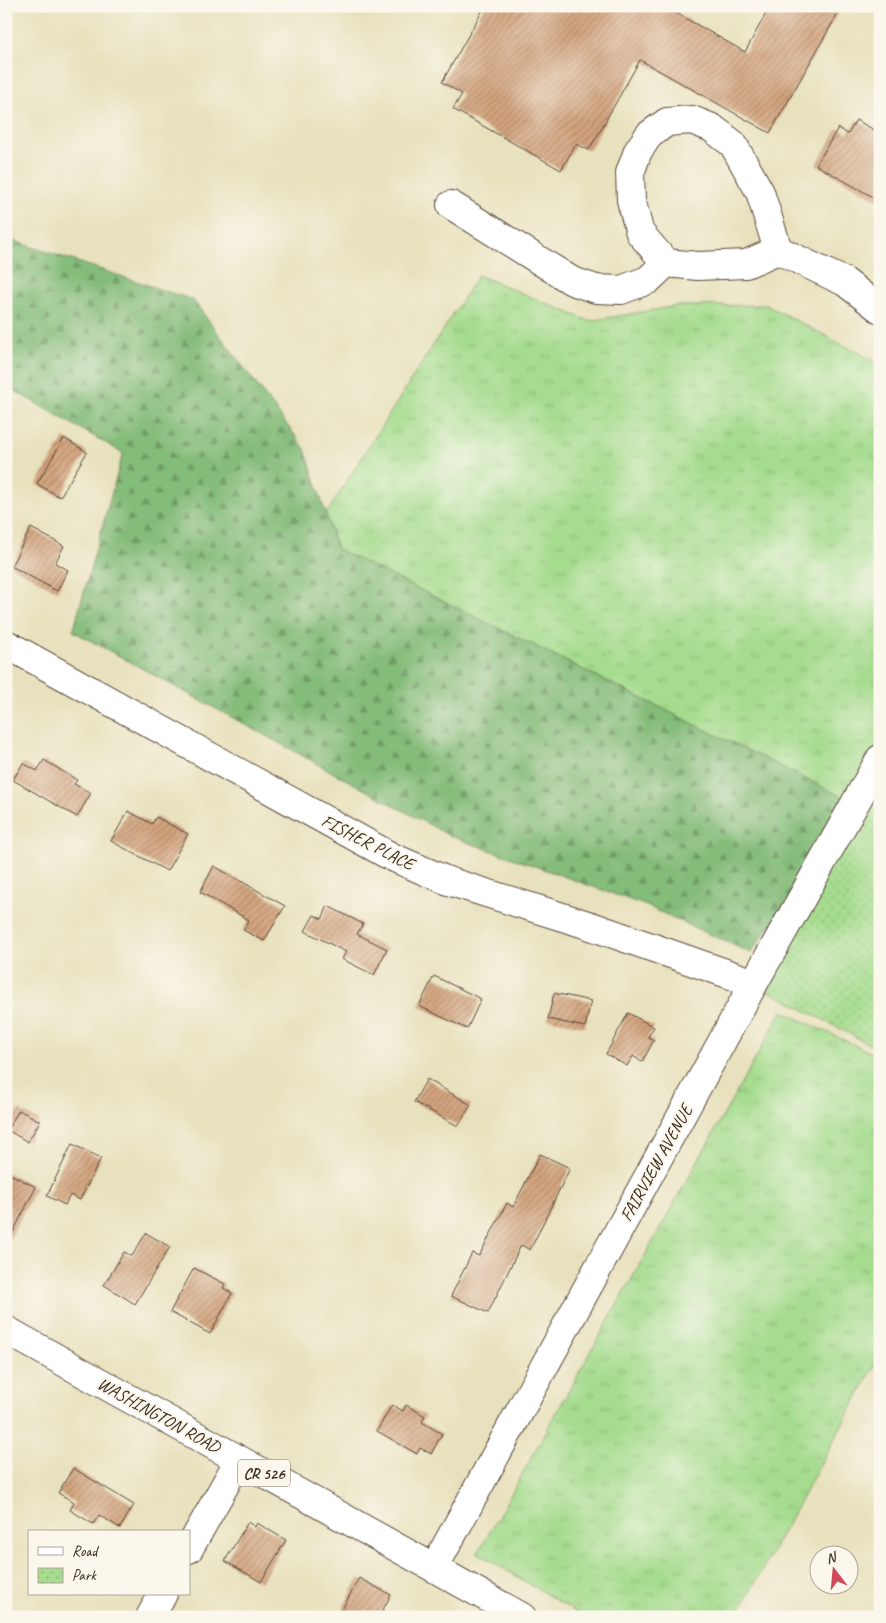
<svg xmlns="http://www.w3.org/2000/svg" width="886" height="1623" viewBox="0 0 886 1623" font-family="Caveat,sans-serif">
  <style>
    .grass { fill: url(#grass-tufts); stroke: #708356 }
    .forest { fill: url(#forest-firs); stroke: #60734c }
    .park { fill: url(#park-dots); stroke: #708356 }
    .building { fill: url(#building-hatch) }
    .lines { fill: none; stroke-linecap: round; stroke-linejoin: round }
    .minor-casing { stroke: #554536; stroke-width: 30 }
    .major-casing { stroke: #554536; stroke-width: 30 }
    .minor { stroke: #fff; stroke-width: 28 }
    .major { stroke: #fff; stroke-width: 28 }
    .labels { text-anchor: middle; stroke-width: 4.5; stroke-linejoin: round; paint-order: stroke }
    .shield { fill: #fbf7ec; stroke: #75685c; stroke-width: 1 }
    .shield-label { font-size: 16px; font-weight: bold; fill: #3b2a1e }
    .street-label { font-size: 18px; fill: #3b2a1e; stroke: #fbf7ec }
  </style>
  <defs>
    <pattern id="grass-tufts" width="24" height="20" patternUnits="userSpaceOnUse" patternTransform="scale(1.25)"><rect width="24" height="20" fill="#a5dc8e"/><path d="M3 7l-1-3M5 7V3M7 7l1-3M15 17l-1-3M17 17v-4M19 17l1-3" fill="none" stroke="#8fbd7a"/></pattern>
    <pattern id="forest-firs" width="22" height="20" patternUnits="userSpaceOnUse" patternTransform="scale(1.25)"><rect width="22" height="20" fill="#84bc79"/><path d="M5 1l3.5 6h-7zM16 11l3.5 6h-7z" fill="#6d9963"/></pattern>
    <pattern id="park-dots" width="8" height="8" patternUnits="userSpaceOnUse" patternTransform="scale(1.25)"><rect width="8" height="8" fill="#a5dc8e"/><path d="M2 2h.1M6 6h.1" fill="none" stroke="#8fbd7a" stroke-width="1.8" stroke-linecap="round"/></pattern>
    <pattern id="building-hatch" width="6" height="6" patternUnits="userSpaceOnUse" patternTransform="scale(1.25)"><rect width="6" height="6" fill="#d3a47e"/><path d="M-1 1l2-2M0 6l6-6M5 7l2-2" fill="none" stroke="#ac8667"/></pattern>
  </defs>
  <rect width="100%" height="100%" fill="#fbf7ec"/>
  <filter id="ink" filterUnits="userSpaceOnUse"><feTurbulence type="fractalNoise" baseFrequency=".02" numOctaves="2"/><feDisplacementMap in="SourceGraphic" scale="10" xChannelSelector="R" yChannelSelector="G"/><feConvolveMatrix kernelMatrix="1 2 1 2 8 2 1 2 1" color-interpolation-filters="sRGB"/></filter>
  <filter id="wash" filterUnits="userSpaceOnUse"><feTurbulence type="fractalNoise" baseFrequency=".0096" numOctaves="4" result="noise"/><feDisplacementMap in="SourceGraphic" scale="20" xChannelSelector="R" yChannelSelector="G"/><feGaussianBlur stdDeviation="1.12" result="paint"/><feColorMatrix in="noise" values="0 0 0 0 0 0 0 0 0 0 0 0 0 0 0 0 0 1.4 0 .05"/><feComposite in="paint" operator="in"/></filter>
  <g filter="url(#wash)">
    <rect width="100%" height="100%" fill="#e8e1bd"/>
    <g class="grass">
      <polygon points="478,275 589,321 677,306 766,305 880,364 880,758 855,803 337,549 326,514"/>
      <polygon points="782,1011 880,1057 880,1356 736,1617 584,1617 478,1553"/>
    </g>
    <polygon class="forest" points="6,237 14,241 193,300 305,449 337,549 855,803 751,953 647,906 450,836 73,631 123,453 6,386"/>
    <polygon class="park" points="880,759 880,1050 754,983"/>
    <g id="blocks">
      <g class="building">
        <polygon points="485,6 664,6 745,52 770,6 842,6 770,133 640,60 589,150 576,144 561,170 453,109 462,94 442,82"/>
        <polygon points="856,120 880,133 880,201 816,165 838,128 848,134"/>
        <polygon points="64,438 87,452 60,497 37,484"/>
        <polygon points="31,528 64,546 55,563 68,570 57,591 11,566"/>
        <polygon points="44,760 77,780 74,784 91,793 77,817 13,780 23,763 37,771"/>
        <polygon points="128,811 152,824 156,817 188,834 167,871 111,841"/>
        <polygon points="214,866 285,906 264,941 243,930 249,920 200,892"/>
        <polygon points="328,906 363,924 357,934 387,949 374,975 342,959 346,952 305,931 314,915 322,919"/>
        <polygon points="434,976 481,999 467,1029 419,1006"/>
        <polygon points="554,993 591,1001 585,1027 548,1019"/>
        <polygon points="628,1013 654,1027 648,1037 654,1040 642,1062 633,1056 627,1066 606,1054"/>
        <polygon points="427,1079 471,1105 458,1126 414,1102"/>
        <polygon points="19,1110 40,1121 28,1142 7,1130"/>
        <polygon points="72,1144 101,1158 80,1200 70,1195 65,1205 47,1196"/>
        <polygon points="540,1154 570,1168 530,1250 521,1245 488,1313 451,1296 472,1253 479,1256 507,1203 513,1207"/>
        <polygon points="6,1172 36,1187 6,1246"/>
        <polygon points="146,1233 170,1247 135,1304 104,1285 124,1252 132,1256"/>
        <polygon points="194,1268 225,1284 223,1288 232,1293 210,1334 170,1312"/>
        <polygon points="392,1405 403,1411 406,1405 425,1416 422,1422 442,1434 431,1454 420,1448 417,1454 377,1431"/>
        <polygon points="73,1468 134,1505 120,1528 99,1515 93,1524 70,1510 74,1502 58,1493"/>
        <polygon points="248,1522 255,1527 257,1523 286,1540 261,1582 225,1561"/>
        <polygon points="359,1578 391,1595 379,1617 338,1617"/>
      </g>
    </g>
  </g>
  <g filter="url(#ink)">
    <use href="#blocks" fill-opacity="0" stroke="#554536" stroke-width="1"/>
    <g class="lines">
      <g class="minor-casing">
        <g id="minor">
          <polyline points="451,205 572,281 596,289 621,290 648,280 666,263 698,266 746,264 778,250 845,282 880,309"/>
          <polyline points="666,263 640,233 631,200 630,173 638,151 649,135 667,122 692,120 712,128 733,144 760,192 778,250"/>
          <polyline points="6,644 392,857 448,881 588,925 754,983"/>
          <polyline points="189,1549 239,1460"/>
          <polyline points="434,1568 754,983 880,759"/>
          <polyline points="150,1617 163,1594"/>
        </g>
      </g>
      <g class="major-casing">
        <polyline id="major" points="6,1330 522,1617"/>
      </g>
      <use href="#minor" class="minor"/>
      <use href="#major" class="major"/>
    </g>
  </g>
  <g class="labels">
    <rect class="shield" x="238" y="1459.5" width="52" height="27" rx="4"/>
    <g class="shield-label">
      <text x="264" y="1479">CR 526</text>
    </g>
    <g class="street-label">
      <text transform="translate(368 842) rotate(27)" y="6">FISHER PLACE</text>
      <text transform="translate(656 1163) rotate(-61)" y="6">FAIRVIEW AVENUE</text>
      <text transform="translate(159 1415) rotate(29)" y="6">WASHINGTON ROAD</text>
    </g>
  </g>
  <rect width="886" height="1623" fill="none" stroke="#fbf7ec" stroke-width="25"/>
  <rect x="28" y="1530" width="162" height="65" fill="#fbf7ec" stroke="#aea59a"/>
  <rect x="38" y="1547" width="25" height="8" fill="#ffffff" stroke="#aea59a"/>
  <text x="72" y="1556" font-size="15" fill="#3b2a1e">Road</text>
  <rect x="38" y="1568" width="25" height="15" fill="url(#park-dots)" stroke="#aea59a"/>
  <text x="72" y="1580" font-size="15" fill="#3b2a1e">Park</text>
  <g transform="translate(834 1570) rotate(344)"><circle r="24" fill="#fbf7ec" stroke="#aea59a"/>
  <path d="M0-4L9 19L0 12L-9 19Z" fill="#d1495b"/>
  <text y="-8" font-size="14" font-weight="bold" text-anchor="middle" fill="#3b2a1e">N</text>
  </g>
</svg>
